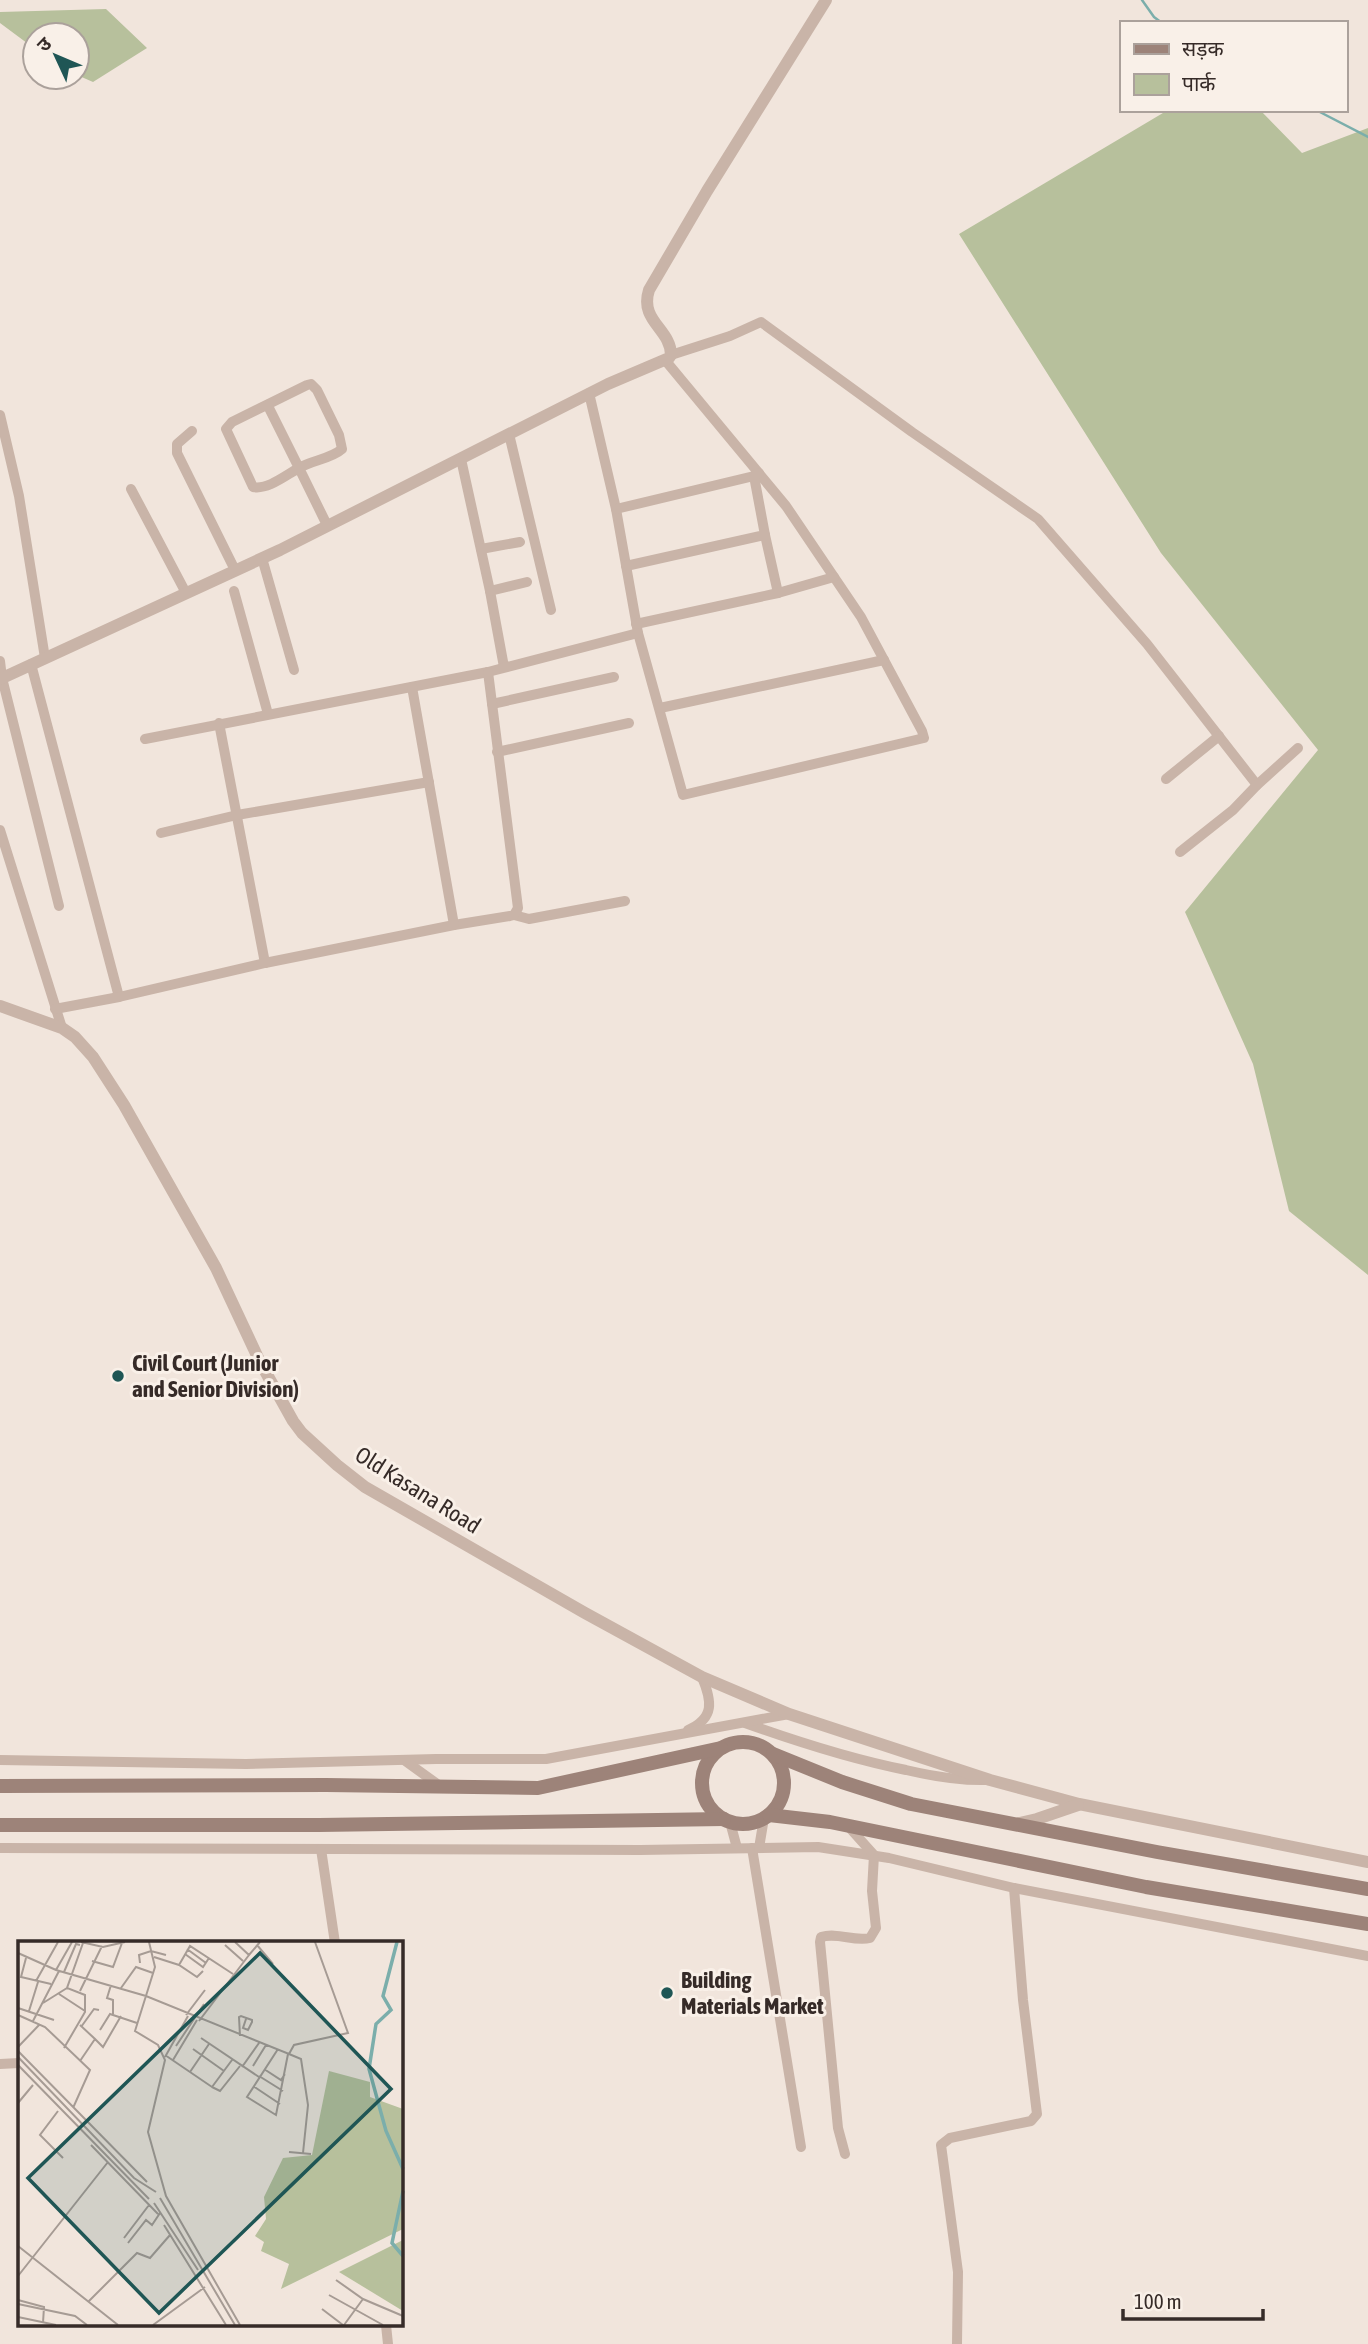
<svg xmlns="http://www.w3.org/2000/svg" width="1368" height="2344" viewBox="0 0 1368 2344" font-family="'Asap Condensed','Noto Sans Devanagari',sans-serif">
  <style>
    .green { fill: #b7c09c }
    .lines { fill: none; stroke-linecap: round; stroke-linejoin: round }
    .stream { stroke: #7baeab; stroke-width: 2.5 }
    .minor { stroke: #c9b4a8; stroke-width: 10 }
    .tertiary { stroke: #c9b4a8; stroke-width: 12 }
    .secondary { stroke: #9d8379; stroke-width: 14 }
    .poi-dot { fill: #1f5655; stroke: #f9f0e8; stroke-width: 2.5 }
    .labels { text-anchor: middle; stroke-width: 6; stroke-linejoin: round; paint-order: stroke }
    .poi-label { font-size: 23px; font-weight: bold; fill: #362b28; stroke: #f9f0e8; text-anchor: start }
    .street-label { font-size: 23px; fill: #362b28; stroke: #f9f0e8 }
    .inset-river { fill: none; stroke: #7baeab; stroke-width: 3.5 }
    .inset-road { fill: none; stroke: #a69b94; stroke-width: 2 }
    .view { fill: #1f5655; fill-opacity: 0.15; stroke: #1f5655; stroke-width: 3.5 }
    .inset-edge { fill: none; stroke: #362b28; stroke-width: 3.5 }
  </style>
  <rect width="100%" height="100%" fill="#f1e5dc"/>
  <g class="green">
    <polygon points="106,9 147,48 93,82 77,75 77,35 35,35 35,49 0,23 0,12"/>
    <polygon points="1168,110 1260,110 1302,153 1368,128 1368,1275 1289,1211 1253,1064 1185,912 1318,750 1161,553 959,234"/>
  </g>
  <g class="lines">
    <g class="stream">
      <polyline points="1142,0 1154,17 1162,23"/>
      <polyline points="1316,110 1368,137"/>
    </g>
    <g class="minor">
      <polyline points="671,355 730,336 761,322 912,432 1038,519 1147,644 1257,785"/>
      <polyline points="589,393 616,509 638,633 683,795 924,738 922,731 861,617 786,506 665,360"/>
      <path d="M268 406 299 468C312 460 331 459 342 449L339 435 317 390 311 384 307 385 232 422 226 429 253 487C268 490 286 475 299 468L327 525"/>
      <polyline points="0,415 19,496 45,658"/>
      <polyline points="192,431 177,444 177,453 235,570"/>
      <polyline points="509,434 551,610"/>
      <polyline points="461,459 490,591 504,667"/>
      <polyline points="131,489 186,593"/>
      <polyline points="616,509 754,476"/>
      <polyline points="765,535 778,593"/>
      <polyline points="481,549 520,542"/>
      <polyline points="262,558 294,670"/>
      <polyline points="626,566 765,535 754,476 759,473"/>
      <polyline points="234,591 268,714"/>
      <polyline points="490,591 527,582"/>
      <polyline points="636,624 778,593 834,577"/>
      <polyline points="0,661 2,678 59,906"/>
      <polyline points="31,664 119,997"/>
      <polyline points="492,704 614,677"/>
      <polyline points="660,708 884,660"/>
      <polyline points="219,723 265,963"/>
      <polyline points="145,739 488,672 638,633"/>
      <polyline points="497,752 629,723"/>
      <polyline points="1166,779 1219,736"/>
      <polyline points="0,830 62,1028"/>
      <polyline points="161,833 237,815 429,782"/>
      <polyline points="1180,852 1233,810 1257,785 1298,748"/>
      <polyline points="514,915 529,919 625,901"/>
      <polyline points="454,925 510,916 514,915 518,908 488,672"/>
      <polyline points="55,1009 119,997 265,963 454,925 412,687"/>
      <path d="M745 1723C798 1742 851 1759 906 1770 932 1776 960 1781 987 1780"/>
      <path d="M688 1730C715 1718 712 1701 702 1677"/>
      <polyline points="0,1760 246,1764 436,1759 546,1759 789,1714"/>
      <polyline points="404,1760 440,1786"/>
      <polyline points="730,1822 737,1848"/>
      <polyline points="0,1848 640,1850 818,1847 889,1858 1014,1888 1368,1956"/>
      <polyline points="752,1848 801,2147"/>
      <polyline points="759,1848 764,1818"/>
      <polyline points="321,1849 335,1943"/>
      <polyline points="0,2064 19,2063"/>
      <path d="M845 2154 838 2128 820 1942 821 1937C838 1932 854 1942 870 1938L876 1928 872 1891 874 1855 848 1826"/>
      <polyline points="386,2325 388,2344"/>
      <polyline points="957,2344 958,2272 941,2145 950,2138 1031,2121 1037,2114 1023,2000 1014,1888"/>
    </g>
    <g class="tertiary">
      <path d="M0 679 280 550 608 384 669 358 671 355C671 329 639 321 649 290L707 191 826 0"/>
      <polyline points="0,1006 62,1028 75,1037 93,1057 124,1105 216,1268 260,1362 293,1421 302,1433 337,1465 365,1487 585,1613 702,1677 789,1714 990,1780 1079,1804 1368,1862"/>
      <polyline points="1016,1824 1037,1819 1078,1805"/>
    </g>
    <g class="secondary">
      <circle cx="743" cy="1783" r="41"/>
      <polyline points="773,1754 842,1782 911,1804 1157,1852 1368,1889"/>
      <polyline points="0,1786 326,1785 538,1788 721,1748"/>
      <polyline points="769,1815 830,1822 1146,1887 1368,1924"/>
      <polyline points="0,1825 319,1825 724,1819"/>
    </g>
  </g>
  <g class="poi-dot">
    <circle cx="118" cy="1376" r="7"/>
    <circle cx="667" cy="1993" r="7"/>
  </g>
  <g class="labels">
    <g class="poi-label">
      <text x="132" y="1371">Civil Court (Junior<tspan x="132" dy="26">and Senior Division)</tspan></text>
      <text x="681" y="1988">Building<tspan x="681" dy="26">Materials Market</tspan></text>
    </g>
    <g class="street-label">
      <text transform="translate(418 1490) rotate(32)" y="8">Old Kasana Road</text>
    </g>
  </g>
  <g transform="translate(18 1941)">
    <rect width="385" height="385" fill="#f1e5dc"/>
    <path d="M311 130 352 141V156L385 168V288L263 348 271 323 243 310 246 301 237 295 248 278 246 256 265 217 294 214ZM385 299V370L321 331Z" fill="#b7c09c"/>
    <path class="inset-river" d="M379 1 365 55 373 69 358 83 351 128 368 190 385 228M385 250 374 302 385 315"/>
    <path class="inset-road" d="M63 1 85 6 107 1M131 1 137 26 117 90 140 104 147 119 130 191 148 255 222 384M217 1 231 14 242 1M207 4 225 20M239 4 255 23M169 8 188 22M0 12 38 29 128 55 271 113 276 104 330 92 297 1M167 13 185 26 191 17M136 16 161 24 179 36 185 30M8 17 3 36 33 43M74 20 95 26 104 2M122 22 121 14 133 10 148 14M161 24 172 5 215 33M38 29 54 1M46 31 58 3 62 4M18 40 40 1M93 44 89 57 95 59V73M103 47 118 26 135 32M62 50 84 5M41 53 67 70M25 62 49 47M0 67 36 79M11 70 20 41M0 74 27 86 72 129 55 167M168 74 187 49M15 80 41 30M181 80 231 14M62 84 77 98 62 120M63 86 76 68 81 69M82 89 92 73 119 82M222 95 221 76 223 75 234 79V81L230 89 225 87 228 78M183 97 241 136M77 98 85 106 103 75M158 105 186 63M0 106 22 83M46 107 67 71V54L49 47 65 2M175 108 206 130M260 108 229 156 258 174 270 113M0 110 129 241M271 113 283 118 290 164 285 212M147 114 194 146 214 119M0 116 116 237 138 251M147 116 170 75M155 119 179 79M0 124 131 258M235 125 248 104M224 126 241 102M246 128 263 139 267 133M172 131 191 103M241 135 265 150M235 145 262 163M194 146 202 150 222 125M0 162 15 144M40 170 22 194 45 217M73 204 140 273M271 211 293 213M142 257 217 384M136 262 180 329M146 284 208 384M106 297 131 264M110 302 128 279 134 284 142 272M0 305 100 384M0 335 90 221M318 339 345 358 385 375M311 354 365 384M0 359 26 366 25 382M71 360 119 312 132 317 152 294M0 363 57 375 69 384M304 368 325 384M0 376 38 384M135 384 187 346M326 384 345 358"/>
    <path class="view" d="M242 12 373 148 141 372 10 237Z"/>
    <rect width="385" height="385" class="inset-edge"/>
  </g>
  <rect x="1120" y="21" width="228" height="91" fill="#f9f0e8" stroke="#aba19b" stroke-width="2"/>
  <rect x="1134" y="44" width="35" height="10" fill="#9d8379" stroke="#aba19b" stroke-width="2"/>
  <text x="1182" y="56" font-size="21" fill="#362b28">सड़क</text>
  <rect x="1134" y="74" width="35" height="21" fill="#b7c09c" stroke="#aba19b" stroke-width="2"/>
  <text x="1182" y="91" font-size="21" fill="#362b28">पार्क</text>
  <g transform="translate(56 56) rotate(314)"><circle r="33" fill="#f9f0e8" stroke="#aba19b" stroke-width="2"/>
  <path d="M0-5L12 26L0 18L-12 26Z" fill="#1f5655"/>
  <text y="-10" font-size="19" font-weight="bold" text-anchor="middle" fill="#362b28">उ</text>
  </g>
  <path d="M1123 2309v10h140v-10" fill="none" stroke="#362b28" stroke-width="3.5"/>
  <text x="1134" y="2309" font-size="21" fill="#362b28" stroke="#f9f0e8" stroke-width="5" paint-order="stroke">100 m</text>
</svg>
